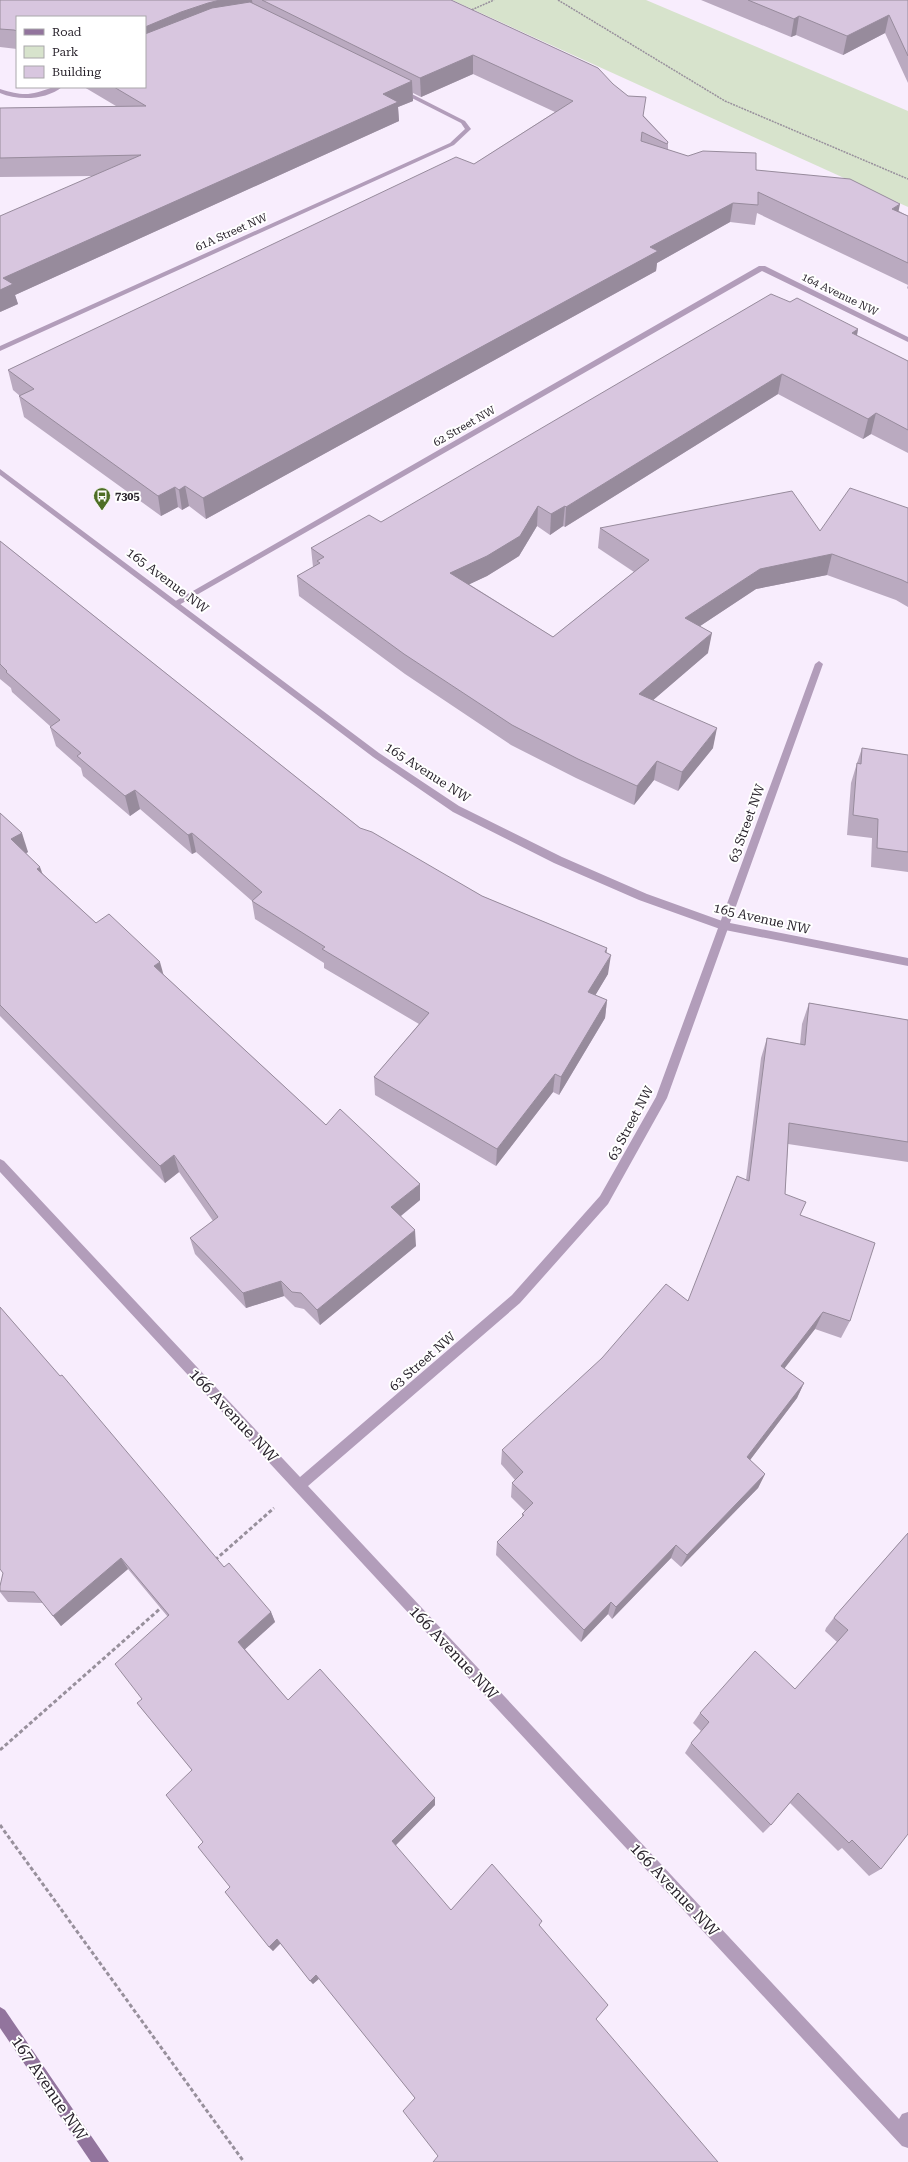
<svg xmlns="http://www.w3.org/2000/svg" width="908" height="2162" viewBox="0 0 908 2162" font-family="'Roboto Serif',serif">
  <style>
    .green { fill: #d7e3cc }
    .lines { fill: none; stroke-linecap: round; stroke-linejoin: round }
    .path-far1 { stroke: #98909c; stroke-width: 1.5; stroke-dasharray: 2 1; stroke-linecap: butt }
    .path { stroke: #98909c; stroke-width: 3; stroke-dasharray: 4 2.5; stroke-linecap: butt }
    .minor { fill: #b29dba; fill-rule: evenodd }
    .tertiary { fill: #b29dba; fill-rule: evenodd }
    .secondary { fill: #92749d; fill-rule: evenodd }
    .wall { fill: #baaac0 }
    .shaded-wall { fill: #978b9c }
    .building { fill: #d8c6df; stroke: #978b9c }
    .labels { text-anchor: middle; stroke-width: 4; stroke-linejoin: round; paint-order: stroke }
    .far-street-label { font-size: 11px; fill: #2a242d; stroke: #fff }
    .far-poi-label { font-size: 11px; font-weight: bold; fill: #2a242d; stroke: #fff; text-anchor: start }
    .street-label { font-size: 13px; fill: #2a242d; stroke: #fff }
    .near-street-label { font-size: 16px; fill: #2a242d; stroke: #fff }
  </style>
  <rect width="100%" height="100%" fill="#f8edfd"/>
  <polygon class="green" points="452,0 646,0 908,111 908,207"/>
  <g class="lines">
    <g class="path-far1">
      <polyline points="558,0 725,101 908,179"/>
      <polyline points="469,11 494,0"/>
    </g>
    <g class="path">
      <polyline points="215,1560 274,1508"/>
      <polyline points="0,1750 162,1607"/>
      <polyline points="0,1825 244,2162"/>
    </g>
    <g class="minor">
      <path d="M53 87H62C46 100 18 101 0 93V89C23 96 30 96 53 87Z"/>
      <polygon points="398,89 402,89 465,121 471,129 454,145 0,351 0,346 450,143 465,129 461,123 398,91"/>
      <polygon points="759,266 765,266 908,337 908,342 762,271 179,605 176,606 172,603"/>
      <polygon points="819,661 823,664 667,1098 608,1204 520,1303 308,1486 899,2119 902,2114 908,2112 908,2148 902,2146 0,1172 0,1159 4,1161 300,1477 512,1295 600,1196 656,1097 815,664"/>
    </g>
    <polygon class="tertiary" points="0,469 379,753 459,806 562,857 647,894 725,922 908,958 908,966 720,929 639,900 554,863 453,812 373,757 0,475"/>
    <polygon class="secondary" points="0,2007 5,2010 109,2162 91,2162 0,2028"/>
  </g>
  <g class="wall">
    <polygon points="0,0 451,0 644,116 668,142 668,150 688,156 756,170 899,211 908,216 908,289 907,288 908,285 757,213 755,225 730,222 657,263 656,271 206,519 189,506 182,510 178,507 161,516 24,417 19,396 20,396 13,390 8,370 474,164 555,112 473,74 421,97 413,93 413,101 398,107 399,121 15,295 18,304 0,312 93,176 0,177 0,108 116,106 84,87 145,87 17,17 17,49 0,47"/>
    <polygon points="701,0 908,0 908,83 885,33 843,55 796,35 791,37"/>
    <polygon points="858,329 857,336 908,361 908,453 871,434 863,439 778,394 565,527 563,526 550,535 537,526 519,556 487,576 469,584 553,637 634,572 598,548 600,528 820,531 908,508 908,607 896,600 827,575 756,589 700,626 708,653 653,700 713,748 678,791 654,780 634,805 576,778 511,745 405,674 299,596 297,576 313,567 311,548 381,522"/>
    <polygon points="0,541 360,828 482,896 607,948 606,953 608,974 595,995 607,1000 605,1018 559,1095 553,1092 496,1166 375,1095 374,1077 419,1024 324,968 324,963 255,919 252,901 196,852 192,854 140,809 130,816 83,776 81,768 56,746 50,727 50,726 12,692 11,688 0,679"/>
    <polygon points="862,748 908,755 908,872 871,867 872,838 847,835 851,783 857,763"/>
    <polygon points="0,813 28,852 26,853 43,874 96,923 164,975 326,1125 420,1200 401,1216 416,1246 320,1325 304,1309 295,1307 284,1296 246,1308 195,1254 190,1238 213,1221 179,1172 165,1183 0,1016"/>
    <polygon points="809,1003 908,1020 908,1162 788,1144 785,1194 800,1215 850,1321 841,1338 815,1329 784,1368 804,1383 797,1398 750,1460 765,1474 758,1488 681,1567 671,1558 612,1619 608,1614 581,1642 496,1555 497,1542 522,1517 522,1514 525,1511 511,1497 512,1483 515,1480 501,1464 502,1450 688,1301 746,1180 761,1058 767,1038 800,1044 802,1024"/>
    <polygon points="0,1307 224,1567 271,1612 275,1622 245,1649 288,1700 435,1798 435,1805 396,1845 438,2156 415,2098 319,1978 313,1984 280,1943 273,1951 269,1947 230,1887 203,1842 192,1770 137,1703 142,1699 168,1617 128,1569 61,1626 43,1603 8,1602 0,1592 0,1586 3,1573"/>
    <polygon points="908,1533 881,1869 869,1876 842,1848 838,1851 790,1803 771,1825 763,1833 685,1753 691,1743 701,1731 693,1723 700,1713 795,1689 837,1642 825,1631 826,1628 836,1615"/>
  </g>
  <g class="shaded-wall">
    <polygon points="220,0 252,0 254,14 145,47 145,27 181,12 208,3"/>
    <polygon points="889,15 885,33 843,55 847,36"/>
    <polygon points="799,16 796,35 791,37 794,19"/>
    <polygon points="473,55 473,74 421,97 420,78"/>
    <polygon points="412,81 413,101 398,107 399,121 15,295 18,304 0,312 0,290 3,278 383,94"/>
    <polygon points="733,203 730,222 657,263 656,271 206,519 203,498 650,247"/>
    <polygon points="900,204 896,224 892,209"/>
    <polygon points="858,329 854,349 852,333"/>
    <polygon points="782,374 778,394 565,527 566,507"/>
    <polygon points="876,413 871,434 863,439 868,419"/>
    <polygon points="185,486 189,506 182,510 179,490"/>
    <polygon points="175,487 178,507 161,516 158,496"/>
    <polygon points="538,506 537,526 519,556 487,576 451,593 450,573"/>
    <polygon points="565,506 563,526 550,535 551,514"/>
    <polygon points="832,554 827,575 756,589 682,638 685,618 760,569"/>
    <polygon points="712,633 708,653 637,714 639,694"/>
    <polygon points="717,728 713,748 678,791 682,772"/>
    <polygon points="657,761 654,780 634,805 637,786"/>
    <polygon points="135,790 140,809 130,816 125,796"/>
    <polygon points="22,833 28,852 17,859 11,839"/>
    <polygon points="192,833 196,852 192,854 188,835"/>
    <polygon points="40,867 47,886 37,869"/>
    <polygon points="607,948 605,965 611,955 608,974 586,1011 588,992 605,952"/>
    <polygon points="160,962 165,980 154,966"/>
    <polygon points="607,1000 605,1018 559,1095 561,1077"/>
    <polygon points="555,1074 553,1092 496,1166 497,1149"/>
    <polygon points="174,1155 179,1172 165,1183 160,1166"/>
    <polygon points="420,1184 420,1200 392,1223 391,1207"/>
    <polygon points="415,1230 416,1246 320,1325 317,1310"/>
    <polygon points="281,1281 284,1296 246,1308 243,1293"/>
    <polygon points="823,1312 815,1329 774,1382 781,1366"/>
    <polygon points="804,1383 797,1398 741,1472 747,1457"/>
    <polygon points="765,1474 758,1488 681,1567 687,1555"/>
    <polygon points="676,1545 671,1558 612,1619 616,1607"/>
    <polygon points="121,1558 128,1569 61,1626 53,1616"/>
    <polygon points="611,1602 608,1614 581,1642 584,1630"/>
    <polygon points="271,1612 275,1622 242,1652 238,1642"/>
    <polygon points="435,1798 435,1805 394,1847 392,1841"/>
    <polygon points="277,1939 281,1943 273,1951 269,1947"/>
    <polygon points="316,1975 320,1978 313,1984 310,1981"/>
  </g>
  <g class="building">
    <polygon points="0,0 220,0 208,3 181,12 145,27 145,17 17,17 17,31 14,30 0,29"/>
    <polygon points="262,0 451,0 598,68 613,84 628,96 646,97 643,116 668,142 667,144 642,132 641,141 688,156 703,151 756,153 756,170 850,179 900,204 892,209 908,216 908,263 758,192 758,205 733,203 650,247 658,251 203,498 185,486 179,490 175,487 158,496 19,396 34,389 8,370 456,157 474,164 573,101 473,55 420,78"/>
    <polygon points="748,0 908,0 908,56 889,15 847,36 799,16 794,19"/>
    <polygon points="250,2 412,81 383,94 398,102 3,278 13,284 0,290 0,216 141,155 0,158 0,108 146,106 114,87 145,87 145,34 212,8"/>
    <polygon points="771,294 790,302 797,298 858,329 852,333 908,361 908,430 876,413 868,419 782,374 566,507 565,506 551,514 538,506 520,536 487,556 450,573 553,637 649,560 600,528 792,491 820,531 850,488 908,508 908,583 902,580 832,554 760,569 685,618 712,633 639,694 717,728 682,772 657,761 637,786 578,759 512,725 404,654 297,576 320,563 317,561 324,557 311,548 369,515 381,522"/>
    <polygon points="0,541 360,828 372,832 482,896 607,948 605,952 611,955 588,992 607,1000 561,1077 555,1074 497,1149 374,1077 429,1013 322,949 325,947 252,901 262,892 192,833 188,835 135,790 125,796 77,756 81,753 50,727 60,720 6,672 7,671 0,664"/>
    <polygon points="862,748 908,755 908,852 877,848 878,819 853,815 857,763 861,764"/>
    <polygon points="0,813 22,833 11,839 40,867 37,869 96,923 109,914 160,962 154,966 326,1125 340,1109 420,1184 391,1207 415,1230 317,1310 301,1293 292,1292 281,1281 243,1293 190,1238 218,1217 174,1155 160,1166 0,1005"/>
    <polygon points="809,1003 908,1020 908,1142 789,1123 785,1194 806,1202 800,1215 875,1243 850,1321 823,1312 781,1366 804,1383 747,1457 765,1474 687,1555 676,1545 616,1607 611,1602 584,1630 497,1542 524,1515 522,1514 533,1503 512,1483 523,1472 502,1450 602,1358 666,1284 688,1301 737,1176 749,1181 767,1038 805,1045"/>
    <polygon points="0,1307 60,1376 62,1375 224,1567 229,1563 271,1612 238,1642 288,1700 320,1669 435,1798 392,1841 451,1910 492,1864 542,1921 539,1925 608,2005 596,2019 718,2162 433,2162 438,2156 403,2111 415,2098 316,1975 310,1981 277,1939 269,1947 225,1892 230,1887 198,1847 203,1842 166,1795 192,1770 137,1703 142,1699 115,1664 169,1615 121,1558 53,1616 34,1592 0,1591 0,1586 3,1573 0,1569"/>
    <polygon points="908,1533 908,1834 881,1869 852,1840 849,1843 798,1793 771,1825 691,1743 709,1722 700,1713 755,1651 795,1689 848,1630 834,1618 836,1615"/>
  </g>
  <defs>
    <g id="bus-pin" transform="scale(0.9)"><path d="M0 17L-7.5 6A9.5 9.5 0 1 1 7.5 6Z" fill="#4e6e25" stroke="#fff"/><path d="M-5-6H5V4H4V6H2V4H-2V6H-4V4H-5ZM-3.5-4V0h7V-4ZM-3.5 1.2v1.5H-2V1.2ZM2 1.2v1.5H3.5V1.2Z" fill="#fff"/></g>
  </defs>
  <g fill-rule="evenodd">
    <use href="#bus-pin" x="102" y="496"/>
  </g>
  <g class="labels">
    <g class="far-street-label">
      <text transform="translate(231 232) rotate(-24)" y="4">61A Street NW</text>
      <text transform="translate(840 294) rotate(26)" y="4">164 Avenue NW</text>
      <text transform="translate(464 426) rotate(-30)" y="4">62 Street NW</text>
    </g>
    <g class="far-poi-label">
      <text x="115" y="500">7305</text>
    </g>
    <g class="street-label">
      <text transform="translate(168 580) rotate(37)" y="5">165 Avenue NW</text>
      <text transform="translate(428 772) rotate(33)" y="5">165 Avenue NW</text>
      <text transform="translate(746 823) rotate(-70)" y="5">63 Street NW</text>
      <text transform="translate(762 918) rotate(13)" y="5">165 Avenue NW</text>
      <text transform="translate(630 1123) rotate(-62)" y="5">63 Street NW</text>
      <text transform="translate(422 1361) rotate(-41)" y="5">63 Street NW</text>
    </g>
    <g class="near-street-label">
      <text transform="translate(234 1415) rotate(47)" y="6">166 Avenue NW</text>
      <text transform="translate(454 1652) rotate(47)" y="6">166 Avenue NW</text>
      <text transform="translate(675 1889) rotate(47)" y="6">166 Avenue NW</text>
      <text transform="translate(50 2088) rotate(56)" y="6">167 Avenue NW</text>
    </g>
  </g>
  <rect x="16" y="16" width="130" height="72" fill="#ffffff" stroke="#aaa7ab"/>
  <rect x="24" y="29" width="20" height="6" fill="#92749d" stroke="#aaa7ab"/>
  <text x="52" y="36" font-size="12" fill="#2a242d">Road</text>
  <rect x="24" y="46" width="20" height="12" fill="#d7e3cc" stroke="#aaa7ab"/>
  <text x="52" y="56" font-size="12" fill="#2a242d">Park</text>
  <rect x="24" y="66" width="20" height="12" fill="#d8c6df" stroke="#aaa7ab"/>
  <text x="52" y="76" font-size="12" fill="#2a242d">Building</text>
</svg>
